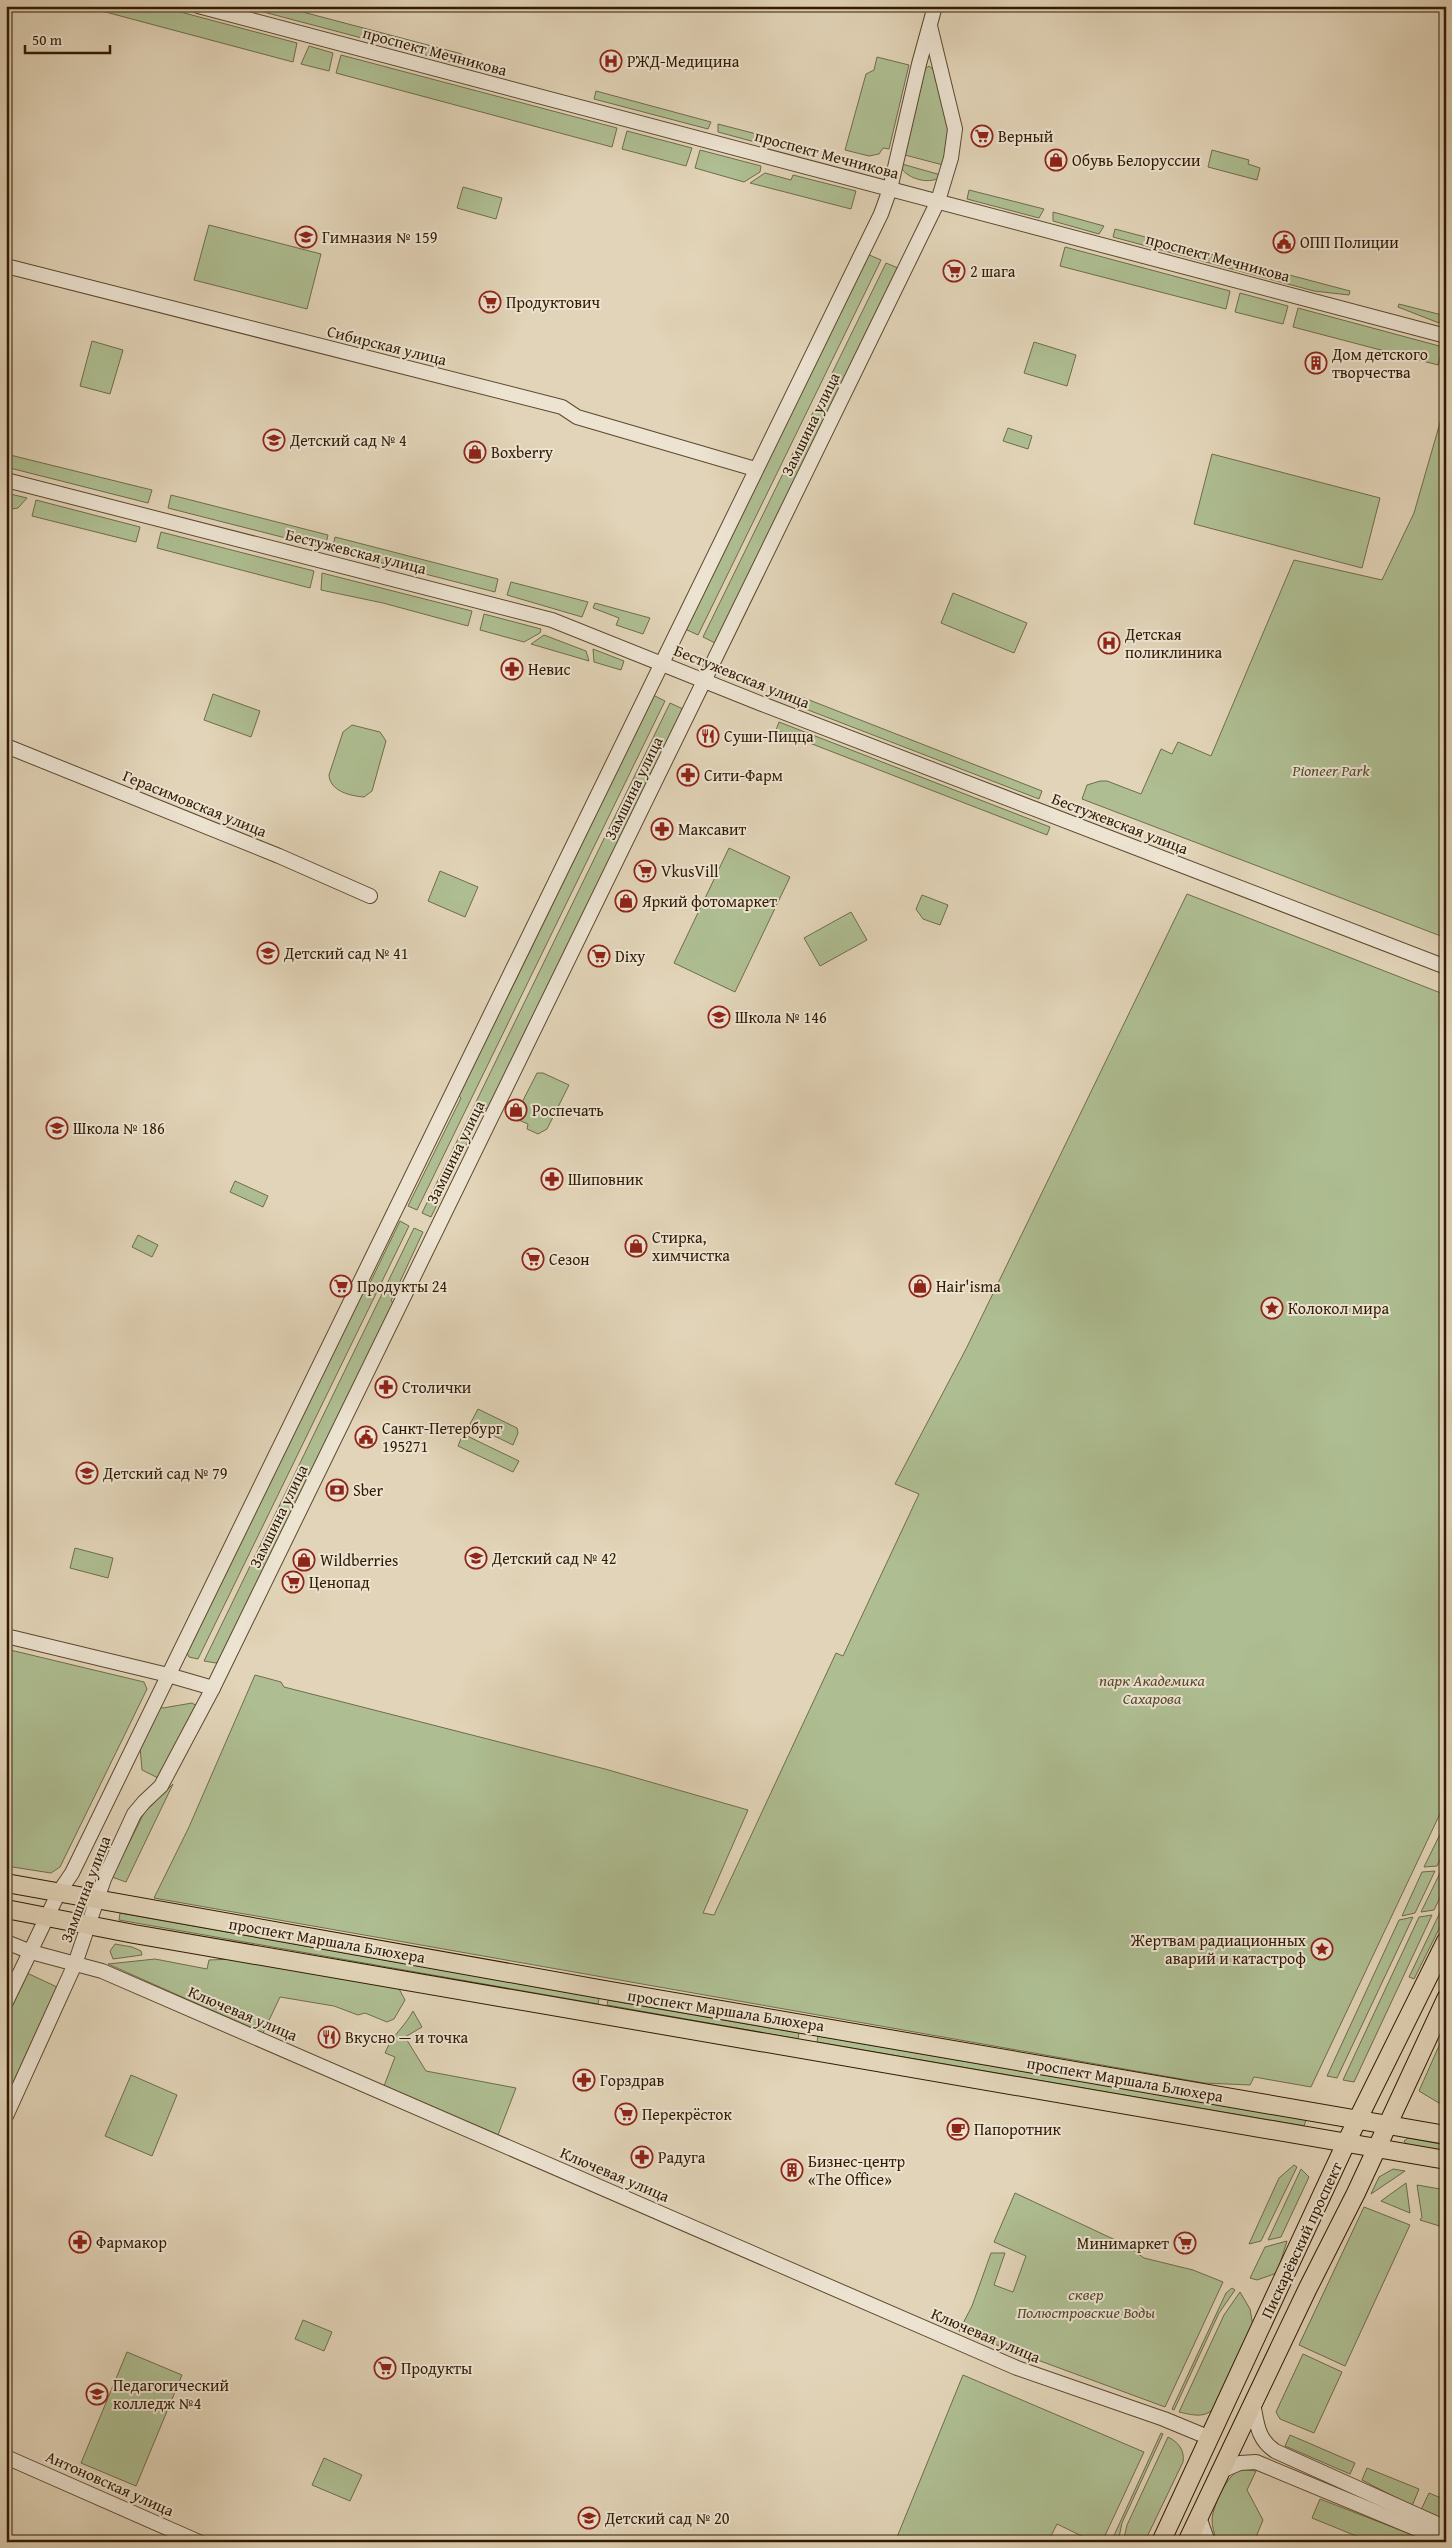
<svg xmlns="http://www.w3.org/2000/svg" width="1452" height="2548" viewBox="0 0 1452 2548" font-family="'Gentium Book Plus',serif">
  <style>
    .green { fill: #aebe92; stroke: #706c4a }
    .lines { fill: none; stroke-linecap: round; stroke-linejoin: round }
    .minor-casing { stroke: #5d4830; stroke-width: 16 }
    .major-casing { stroke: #311a02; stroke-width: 20 }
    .minor { stroke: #ece3d1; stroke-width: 14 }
    .major { stroke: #e2d4b8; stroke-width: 18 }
    .labels { text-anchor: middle; stroke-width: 4; stroke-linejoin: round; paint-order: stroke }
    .street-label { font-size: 16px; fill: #311a02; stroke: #ece3d1 }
    .poi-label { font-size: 16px; fill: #311a02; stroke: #ece3d1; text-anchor: start }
    .park-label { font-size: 16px; font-style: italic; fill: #564b2d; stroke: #ece3d1 }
  </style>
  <rect width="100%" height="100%" fill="#e2d4b8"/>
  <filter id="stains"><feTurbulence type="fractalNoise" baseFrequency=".004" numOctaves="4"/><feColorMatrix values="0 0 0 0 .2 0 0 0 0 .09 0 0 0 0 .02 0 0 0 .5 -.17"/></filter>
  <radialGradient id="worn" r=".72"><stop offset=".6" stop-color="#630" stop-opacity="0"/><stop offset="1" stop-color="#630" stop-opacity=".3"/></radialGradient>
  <g class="green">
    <polygon points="83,6 158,6 297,43 293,62"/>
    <polygon points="241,6 280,6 462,54 460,64"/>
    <polygon points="309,46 333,53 329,71 301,64"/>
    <polygon points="341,55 617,128 612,147 336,73"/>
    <polygon points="877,57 909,65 889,149 883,148 879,154 869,156 845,150 866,74 874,70"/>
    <polygon points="929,66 934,70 951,129 943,165 905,155 925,69"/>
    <polygon points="596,91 711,122 708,129 594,99"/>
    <polygon points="718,124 768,137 766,145 718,132"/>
    <polygon points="627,131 692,148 686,166 622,149"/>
    <polygon points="700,150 761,166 760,172 744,182 695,168"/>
    <polygon points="1212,150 1249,160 1248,164 1260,168 1257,180 1208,167"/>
    <path d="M902 164 941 175 939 178C928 184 909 179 902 169Z"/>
    <polygon points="765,173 791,180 793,175 856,191 851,209 750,183"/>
    <polygon points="463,187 502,198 496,219 457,208"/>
    <polygon points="969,190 1044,209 1039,218 967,199"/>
    <polygon points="1053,212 1104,226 1099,234 1053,221"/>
    <polygon points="209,225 321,254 307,309 194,280"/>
    <polygon points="1115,229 1350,291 1349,295 1314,291 1113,237"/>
    <polygon points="1065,247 1230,291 1226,309 1060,266"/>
    <polygon points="867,254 881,260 698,635 685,629"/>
    <polygon points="886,263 898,268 715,643 703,637"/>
    <polygon points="1240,293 1288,306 1283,324 1235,312"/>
    <polygon points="1399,304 1442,315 1439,323 1398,307"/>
    <polygon points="1298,308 1443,347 1438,365 1293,327"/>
    <polygon points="92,341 123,350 110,394 80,386"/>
    <polygon points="1034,342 1076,355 1067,386 1024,373"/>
    <polygon points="1446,402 1446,938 1082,799 1087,785 1100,781 1107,781 1141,794 1161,749 1172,754 1178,742 1211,756 1294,560 1382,580 1414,513"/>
    <polygon points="1008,428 1032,436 1028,449 1003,441"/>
    <polygon points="6,454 152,490 148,503 6,467"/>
    <polygon points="1212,454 1380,498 1362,568 1194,524"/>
    <polygon points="6,493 27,498 18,508 6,510"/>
    <polygon points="171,495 328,535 325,548 168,508"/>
    <polygon points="36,500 140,527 136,542 32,516"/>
    <polygon points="161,532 314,571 310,588 157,548"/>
    <polygon points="335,537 498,579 495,592 332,550"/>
    <polygon points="322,573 472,611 468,626 383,603 321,590"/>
    <polygon points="511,582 588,602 582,617 507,595"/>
    <polygon points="953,593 1027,623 1014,653 941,623"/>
    <polygon points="595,603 650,618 643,634 616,625 619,618 593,608"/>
    <polygon points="484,614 541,629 540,633 524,642 480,630"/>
    <polygon points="544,635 586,651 589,661 531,644"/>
    <polygon points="593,649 624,661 621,670 594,662"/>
    <polygon points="776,687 1042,791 1039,799 777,698"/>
    <polygon points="213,694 260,711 251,737 204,720"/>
    <polygon points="653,695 665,701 417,1210 408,1206 461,1098 458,1095"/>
    <polygon points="670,703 683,709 488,1109 484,1108 431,1217 422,1213"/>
    <polygon points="779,722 1050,827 1047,835 776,730"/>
    <path d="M352 725 380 732 386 741 372 791 364 797C350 796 330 791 329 775L343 732Z"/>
    <polygon points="729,848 790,877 735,992 674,963"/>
    <polygon points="440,871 478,887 465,917 428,901"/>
    <polygon points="1187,894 1446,995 1446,1801 1311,2087 1254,2077 1250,2085 1204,2083 154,1898 189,1827 255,1675 281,1682 284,1687 605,1769 748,1810 703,1913 714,1915 836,1653 843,1656 919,1494 895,1484 967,1347"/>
    <polygon points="922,895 948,905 940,925 923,919 916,909"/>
    <polygon points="851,912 867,940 820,966 804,938"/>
    <polygon points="537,1073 543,1073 569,1085 547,1129 538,1134 527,1129 528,1124 514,1118"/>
    <polygon points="235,1181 268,1196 263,1207 230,1192"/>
    <polygon points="400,1221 409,1226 198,1659 189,1657 186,1651 362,1289 366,1291"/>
    <polygon points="414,1228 423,1232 391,1301 394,1303 219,1660 216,1663 204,1661"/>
    <polygon points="138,1235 158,1245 152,1257 132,1247"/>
    <polygon points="478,1409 517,1428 518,1433 513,1445 470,1424"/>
    <polygon points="463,1434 519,1461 513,1472 458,1446"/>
    <polygon points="75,1548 113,1558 108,1578 70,1568"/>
    <polygon points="6,1649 144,1682 147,1689 60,1867 51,1873 6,1866"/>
    <polygon points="192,1703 197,1706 158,1778 142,1770 140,1747 159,1706 163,1708"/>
    <polygon points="173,1784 126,1882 112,1877 144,1813"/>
    <polygon points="1446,1822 1446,1848 1437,1866 1424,1867"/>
    <polygon points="1446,1870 1446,1885 1434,1910 1421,1912 1441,1871"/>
    <polygon points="1435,1871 1415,1913 1402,1916 1422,1872"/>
    <polygon points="1446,1900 1446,1915 1414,1979 1409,1977"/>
    <polygon points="120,1913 599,1998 598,2004 119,1920"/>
    <polygon points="1432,1915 1354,2082 1343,2080 1419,1917"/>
    <polygon points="1413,1917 1337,2078 1327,2076 1399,1920"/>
    <polygon points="115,1944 132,1947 141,1951 142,1955 113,1959 110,1951"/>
    <polygon points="155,1959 207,1969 209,1960 233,1959 398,1987 405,2000 394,2019 387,2022 365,2013 358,2015 334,2006 280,1997 263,2033 108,1964"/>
    <polygon points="27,1973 57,1987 6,2099 6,2015"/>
    <polygon points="608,2000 799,2033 798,2039 607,2005"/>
    <path d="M413 2011 422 2027 405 2037 426 2071 516 2088 498 2135 384 2086 395 2057 385 2053C392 2035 404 2028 413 2011Z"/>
    <polygon points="1446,2030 1446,2099 1439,2103 1419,2091"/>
    <polygon points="818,2036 1306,2120 1304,2126 817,2042"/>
    <polygon points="131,2075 177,2095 152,2156 105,2136"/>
    <polygon points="1408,2138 1446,2145 1446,2151 1407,2145 1404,2141"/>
    <polygon points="1294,2165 1297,2167 1261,2241 1249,2244 1279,2178"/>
    <polygon points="1301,2169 1309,2177 1281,2237 1268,2240"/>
    <polygon points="1393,2169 1405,2171 1371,2194 1379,2177"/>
    <polygon points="1406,2183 1410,2213 1381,2201"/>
    <polygon points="1417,2185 1446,2190 1446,2228 1420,2220 1422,2217"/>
    <polygon points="1015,2193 1126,2245 1144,2258 1193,2270 1223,2282 1165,2407 959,2331 972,2306 991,2253 1005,2253 994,2285 1013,2292 1026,2256 994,2242"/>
    <polygon points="1364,2207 1410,2225 1345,2366 1299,2345"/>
    <polygon points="1287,2241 1277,2273 1257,2280 1250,2278 1265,2247"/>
    <polygon points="1232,2288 1235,2290 1219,2313 1174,2410 1172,2409 1226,2293"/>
    <path d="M1240 2292 1250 2309 1253 2326 1215 2407C1205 2419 1193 2415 1179 2412L1224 2315Z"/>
    <polygon points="303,2320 332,2332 324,2351 295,2339"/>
    <polygon points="127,2352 182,2375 136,2486 81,2463"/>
    <polygon points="1303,2354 1342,2372 1314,2433 1280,2419 1276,2412"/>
    <polygon points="963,2375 1144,2452 1102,2542 1094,2542 1057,2524 1048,2542 895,2542"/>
    <polygon points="1161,2433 1163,2434 1122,2523 1118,2542 1111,2542"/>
    <polygon points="1290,2435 1355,2463 1350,2474 1285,2446"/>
    <path d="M1168 2437C1178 2442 1185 2450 1183 2462L1145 2541 1123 2542 1127 2525Z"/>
    <polygon points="324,2458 362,2475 350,2501 312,2485"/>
    <polygon points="1367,2468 1419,2489 1412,2506 1362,2480"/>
    <path d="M1241 2469 1256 2471 1247 2490 1263 2520 1254 2542H1217C1214 2534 1212 2526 1212 2519 1214 2503 1227 2475 1241 2469Z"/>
    <polygon points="1429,2493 1446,2500 1446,2521 1421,2510"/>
    <polygon points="1320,2499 1431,2542 1371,2542 1312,2518"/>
  </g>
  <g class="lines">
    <g class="minor-casing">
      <g id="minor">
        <polyline points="198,6 1446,336"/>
        <polyline points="6,266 562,407 577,417 755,469"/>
        <polyline points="6,480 552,620 762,704 1446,967"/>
        <polyline points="6,746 279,856 370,896"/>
        <polyline points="6,1636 168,1675 213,1688"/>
        <polyline points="6,1942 31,1952 102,1971 1017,2368 1164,2419 1210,2438"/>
        <polyline points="6,2002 59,1892 72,1873 881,214 890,189 919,64 935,6"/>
        <polyline points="6,2116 75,1964 104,1879 134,1814 144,1802 161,1786 213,1688 938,201 951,158 955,129 930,26"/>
        <path d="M1253 2403C1257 2423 1257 2439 1275 2451L1446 2528"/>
        <polyline points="6,2457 199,2542"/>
        <polyline points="1221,2471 1240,2463 1256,2462 1446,2541"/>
        <polyline points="1199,2517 1208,2542"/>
      </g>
    </g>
    <g class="major-casing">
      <g id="major">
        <polyline points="6,1883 605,1990 1446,2135"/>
        <polyline points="6,1909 134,1934 1446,2160"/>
        <polyline points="1161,2542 1346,2143 1446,1941"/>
        <polyline points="1187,2542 1308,2288 1356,2193 1446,1999"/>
      </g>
    </g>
    <use href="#minor" class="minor"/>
    <use href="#major" class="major"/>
  </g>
  <defs>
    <g id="hospital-ring" transform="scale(1.125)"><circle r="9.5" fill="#ece3d1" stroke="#8f2418" stroke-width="1.5"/><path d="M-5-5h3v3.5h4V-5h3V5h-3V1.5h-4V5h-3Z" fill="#8f2418"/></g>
    <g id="supermarket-ring" transform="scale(1.125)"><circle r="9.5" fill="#ece3d1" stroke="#8f2418" stroke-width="1.5"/><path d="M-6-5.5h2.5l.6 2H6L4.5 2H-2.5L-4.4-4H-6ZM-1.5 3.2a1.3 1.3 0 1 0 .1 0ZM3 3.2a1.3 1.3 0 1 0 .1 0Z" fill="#8f2418"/></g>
    <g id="shop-ring" transform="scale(1.125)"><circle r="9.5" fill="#ece3d1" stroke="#8f2418" stroke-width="1.5"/><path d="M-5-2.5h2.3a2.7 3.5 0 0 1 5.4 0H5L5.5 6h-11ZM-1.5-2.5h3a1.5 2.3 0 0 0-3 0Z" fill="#8f2418"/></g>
    <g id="school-ring" transform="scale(1.125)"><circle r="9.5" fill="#ece3d1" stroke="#8f2418" stroke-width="1.5"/><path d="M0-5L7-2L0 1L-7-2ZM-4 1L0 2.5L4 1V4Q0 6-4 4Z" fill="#8f2418"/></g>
    <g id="civic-ring" transform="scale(1.125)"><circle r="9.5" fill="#ece3d1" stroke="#8f2418" stroke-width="1.5"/><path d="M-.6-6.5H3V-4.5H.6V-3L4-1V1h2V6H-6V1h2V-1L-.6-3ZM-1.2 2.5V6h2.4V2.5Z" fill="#8f2418"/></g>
    <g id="building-ring" transform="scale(1.125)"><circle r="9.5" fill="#ece3d1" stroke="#8f2418" stroke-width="1.5"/><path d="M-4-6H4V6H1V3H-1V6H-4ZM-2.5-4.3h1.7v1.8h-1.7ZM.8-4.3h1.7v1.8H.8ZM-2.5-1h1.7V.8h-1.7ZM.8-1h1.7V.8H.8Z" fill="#8f2418"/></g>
    <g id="pharmacy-ring" transform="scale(1.125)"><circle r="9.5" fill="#ece3d1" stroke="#8f2418" stroke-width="1.5"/><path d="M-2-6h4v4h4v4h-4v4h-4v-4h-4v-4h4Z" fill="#8f2418"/></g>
    <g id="restaurant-ring" transform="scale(1.125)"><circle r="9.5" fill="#ece3d1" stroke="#8f2418" stroke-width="1.5"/><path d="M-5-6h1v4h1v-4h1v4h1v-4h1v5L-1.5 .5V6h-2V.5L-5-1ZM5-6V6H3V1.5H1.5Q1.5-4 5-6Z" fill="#8f2418"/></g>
    <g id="sight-ring" transform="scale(1.125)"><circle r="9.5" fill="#ece3d1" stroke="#8f2418" stroke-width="1.5"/><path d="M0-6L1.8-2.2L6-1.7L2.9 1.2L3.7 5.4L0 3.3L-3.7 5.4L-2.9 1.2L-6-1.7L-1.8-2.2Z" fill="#8f2418"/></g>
    <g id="bank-ring" transform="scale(1.125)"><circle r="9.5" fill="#ece3d1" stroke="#8f2418" stroke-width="1.5"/><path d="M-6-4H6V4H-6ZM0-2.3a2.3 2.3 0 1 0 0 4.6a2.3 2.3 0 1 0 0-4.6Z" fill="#8f2418"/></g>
    <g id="cafe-ring" transform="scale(1.125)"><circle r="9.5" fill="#ece3d1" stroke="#8f2418" stroke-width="1.5"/><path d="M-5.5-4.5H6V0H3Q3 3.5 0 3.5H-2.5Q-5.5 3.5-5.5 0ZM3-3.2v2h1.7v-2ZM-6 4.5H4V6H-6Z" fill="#8f2418"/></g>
    <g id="university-ring" transform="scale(1.125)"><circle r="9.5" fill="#ece3d1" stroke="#8f2418" stroke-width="1.5"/><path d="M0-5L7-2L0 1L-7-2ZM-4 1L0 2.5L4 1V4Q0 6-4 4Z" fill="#8f2418"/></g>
  </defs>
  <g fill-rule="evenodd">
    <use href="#hospital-ring" x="611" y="61"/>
    <use href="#supermarket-ring" x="982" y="136"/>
    <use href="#shop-ring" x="1056" y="160"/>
    <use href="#school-ring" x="306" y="237"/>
    <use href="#civic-ring" x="1284" y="242"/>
    <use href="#supermarket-ring" x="954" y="271"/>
    <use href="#supermarket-ring" x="490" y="302"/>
    <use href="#building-ring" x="1316" y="363"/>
    <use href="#school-ring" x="274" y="440"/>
    <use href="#shop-ring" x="475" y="452"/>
    <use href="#hospital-ring" x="1109" y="643"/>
    <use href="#pharmacy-ring" x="512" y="669"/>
    <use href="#restaurant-ring" x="708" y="736"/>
    <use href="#pharmacy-ring" x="688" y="775"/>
    <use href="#pharmacy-ring" x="662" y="829"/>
    <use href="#supermarket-ring" x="645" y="871"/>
    <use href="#shop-ring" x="626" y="901"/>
    <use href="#school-ring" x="268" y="953"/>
    <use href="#supermarket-ring" x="599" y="956"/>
    <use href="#school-ring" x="719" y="1017"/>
    <use href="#shop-ring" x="516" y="1110"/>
    <use href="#school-ring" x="57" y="1128"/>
    <use href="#pharmacy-ring" x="552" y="1179"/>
    <use href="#shop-ring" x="636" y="1246"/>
    <use href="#supermarket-ring" x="533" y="1259"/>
    <use href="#supermarket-ring" x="341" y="1286"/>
    <use href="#shop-ring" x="920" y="1286"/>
    <use href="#sight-ring" x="1272" y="1308"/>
    <use href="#pharmacy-ring" x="386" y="1387"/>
    <use href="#civic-ring" x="366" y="1437"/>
    <use href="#school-ring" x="87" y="1473"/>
    <use href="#bank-ring" x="337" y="1490"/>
    <use href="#school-ring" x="476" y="1558"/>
    <use href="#shop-ring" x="304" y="1560"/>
    <use href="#supermarket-ring" x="293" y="1582"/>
    <use href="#sight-ring" x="1322" y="1949"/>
    <use href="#restaurant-ring" x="329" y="2037"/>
    <use href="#pharmacy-ring" x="584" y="2080"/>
    <use href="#supermarket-ring" x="626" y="2114"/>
    <use href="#cafe-ring" x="958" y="2129"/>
    <use href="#pharmacy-ring" x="642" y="2157"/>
    <use href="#building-ring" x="792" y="2170"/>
    <use href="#pharmacy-ring" x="80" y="2242"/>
    <use href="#supermarket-ring" x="1185" y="2243"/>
    <use href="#supermarket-ring" x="385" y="2368"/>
    <use href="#university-ring" x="97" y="2394"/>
    <use href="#school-ring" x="589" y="2518"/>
  </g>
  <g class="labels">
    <g class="street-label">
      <text transform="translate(435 51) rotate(15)" y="6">проспект Мечникова</text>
      <text transform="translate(827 154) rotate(15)" y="6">проспект Мечникова</text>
      <text transform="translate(1218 257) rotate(15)" y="6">проспект Мечникова</text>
      <text transform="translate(387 345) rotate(14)" y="6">Сибирская улица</text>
      <text transform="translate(810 424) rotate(-64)" y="6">Замшина улица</text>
      <text transform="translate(356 551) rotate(14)" y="6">Бестужевская улица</text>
      <text transform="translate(742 676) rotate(22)" y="6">Бестужевская улица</text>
      <text transform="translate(633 788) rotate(-64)" y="6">Замшина улица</text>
      <text transform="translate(195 803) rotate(22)" y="6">Герасимовская улица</text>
      <text transform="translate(1120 823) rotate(21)" y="6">Бестужевская улица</text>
      <text transform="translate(455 1152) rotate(-64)" y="6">Замшина улица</text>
      <text transform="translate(278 1516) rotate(-64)" y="6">Замшина улица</text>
      <text transform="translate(85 1889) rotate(-69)" y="6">Замшина улица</text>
      <text transform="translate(327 1940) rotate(10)" y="6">проспект Маршала Блюхера</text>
      <text transform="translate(726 2010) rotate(9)" y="6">проспект Маршала Блюхера</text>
      <text transform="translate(243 2013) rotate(23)" y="6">Ключевая улица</text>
      <text transform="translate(1125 2079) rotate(10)" y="6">проспект Маршала Блюхера</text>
      <text transform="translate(615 2174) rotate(23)" y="6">Ключевая улица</text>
      <text transform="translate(1301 2240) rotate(-65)" y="6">Пискарёвский проспект</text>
      <text transform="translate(986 2335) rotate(23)" y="6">Ключевая улица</text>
      <text transform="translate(110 2483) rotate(24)" y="6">Антоновская улица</text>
    </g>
    <g class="poi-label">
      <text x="627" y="67">РЖД-Медицина</text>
      <text x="998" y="142">Верный</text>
      <text x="1072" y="166">Обувь Белоруссии</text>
      <text x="322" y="243">Гимназия № 159</text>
      <text x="1300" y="248">ОПП Полиции</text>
      <text x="970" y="277">2 шага</text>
      <text x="506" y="308">Продуктович</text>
      <text x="1332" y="360">Дом детского<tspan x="1332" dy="18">творчества</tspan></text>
      <text x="290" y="446">Детский сад № 4</text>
      <text x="491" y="458">Boxberry</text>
      <text x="1125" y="640">Детская<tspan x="1125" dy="18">поликлиника</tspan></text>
      <text x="528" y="675">Невис</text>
      <text x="724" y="742">Суши-Пицца</text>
      <text x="704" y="781">Сити-Фарм</text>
      <text x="678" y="835">Максавит</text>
      <text x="661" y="877">VkusVill</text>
      <text x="642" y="907">Яркий фотомаркет</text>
      <text x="284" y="959">Детский сад № 41</text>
      <text x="615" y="962">Dixy</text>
      <text x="735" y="1023">Школа № 146</text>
      <text x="532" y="1116">Роспечать</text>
      <text x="73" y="1134">Школа № 186</text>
      <text x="568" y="1185">Шиповник</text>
      <text x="652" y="1243">Стирка,<tspan x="652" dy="18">химчистка</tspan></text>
      <text x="549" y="1265">Сезон</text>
      <text x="357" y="1292">Продукты 24</text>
      <text x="936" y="1292">Hair'isma</text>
      <text x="1288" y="1314">Колокол мира</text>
      <text x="402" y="1393">Столички</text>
      <text x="382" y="1434">Санкт-Петербург<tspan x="382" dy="18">195271</tspan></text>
      <text x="103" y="1479">Детский сад № 79</text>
      <text x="353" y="1496">Sber</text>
      <text x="492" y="1564">Детский сад № 42</text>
      <text x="320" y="1566">Wildberries</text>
      <text x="309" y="1588">Ценопад</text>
      <text x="1306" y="1946" text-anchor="end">Жертвам радиационных<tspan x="1306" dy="18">аварий и катастроф</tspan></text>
      <text x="345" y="2043">Вкусно — и точка</text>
      <text x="600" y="2086">Горздрав</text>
      <text x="642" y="2120">Перекрёсток</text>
      <text x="974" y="2135">Папоротник</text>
      <text x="658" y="2163">Радуга</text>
      <text x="808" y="2167">Бизнес-центр<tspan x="808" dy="18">«The Office»</tspan></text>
      <text x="96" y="2248">Фармакор</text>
      <text x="1169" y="2249" text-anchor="end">Минимаркет</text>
      <text x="401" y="2374">Продукты</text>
      <text x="113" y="2391">Педагогический<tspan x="113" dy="18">колледж №4</tspan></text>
      <text x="605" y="2524">Детский сад № 20</text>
    </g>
    <g class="park-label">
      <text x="1331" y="776">Pioneer Park</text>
      <text x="1152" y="1686">парк Академика<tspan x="1152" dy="18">Сахарова</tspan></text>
      <text x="1086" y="2300">сквер<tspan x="1086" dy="18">Полюстровские Воды</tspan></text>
    </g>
  </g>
  <rect width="1452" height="2548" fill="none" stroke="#e2d4b8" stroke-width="25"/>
  <rect x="8" y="8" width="1437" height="2533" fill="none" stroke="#311a02" stroke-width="2.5"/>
  <rect x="12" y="12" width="1427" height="2523" fill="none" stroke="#311a02"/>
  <path d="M25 45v8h85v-8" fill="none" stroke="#311a02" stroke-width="2.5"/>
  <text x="32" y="45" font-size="15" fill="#311a02" stroke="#ece3d1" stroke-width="4" paint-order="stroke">50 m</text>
  <rect width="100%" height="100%" filter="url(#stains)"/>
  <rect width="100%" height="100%" fill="url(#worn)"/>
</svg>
